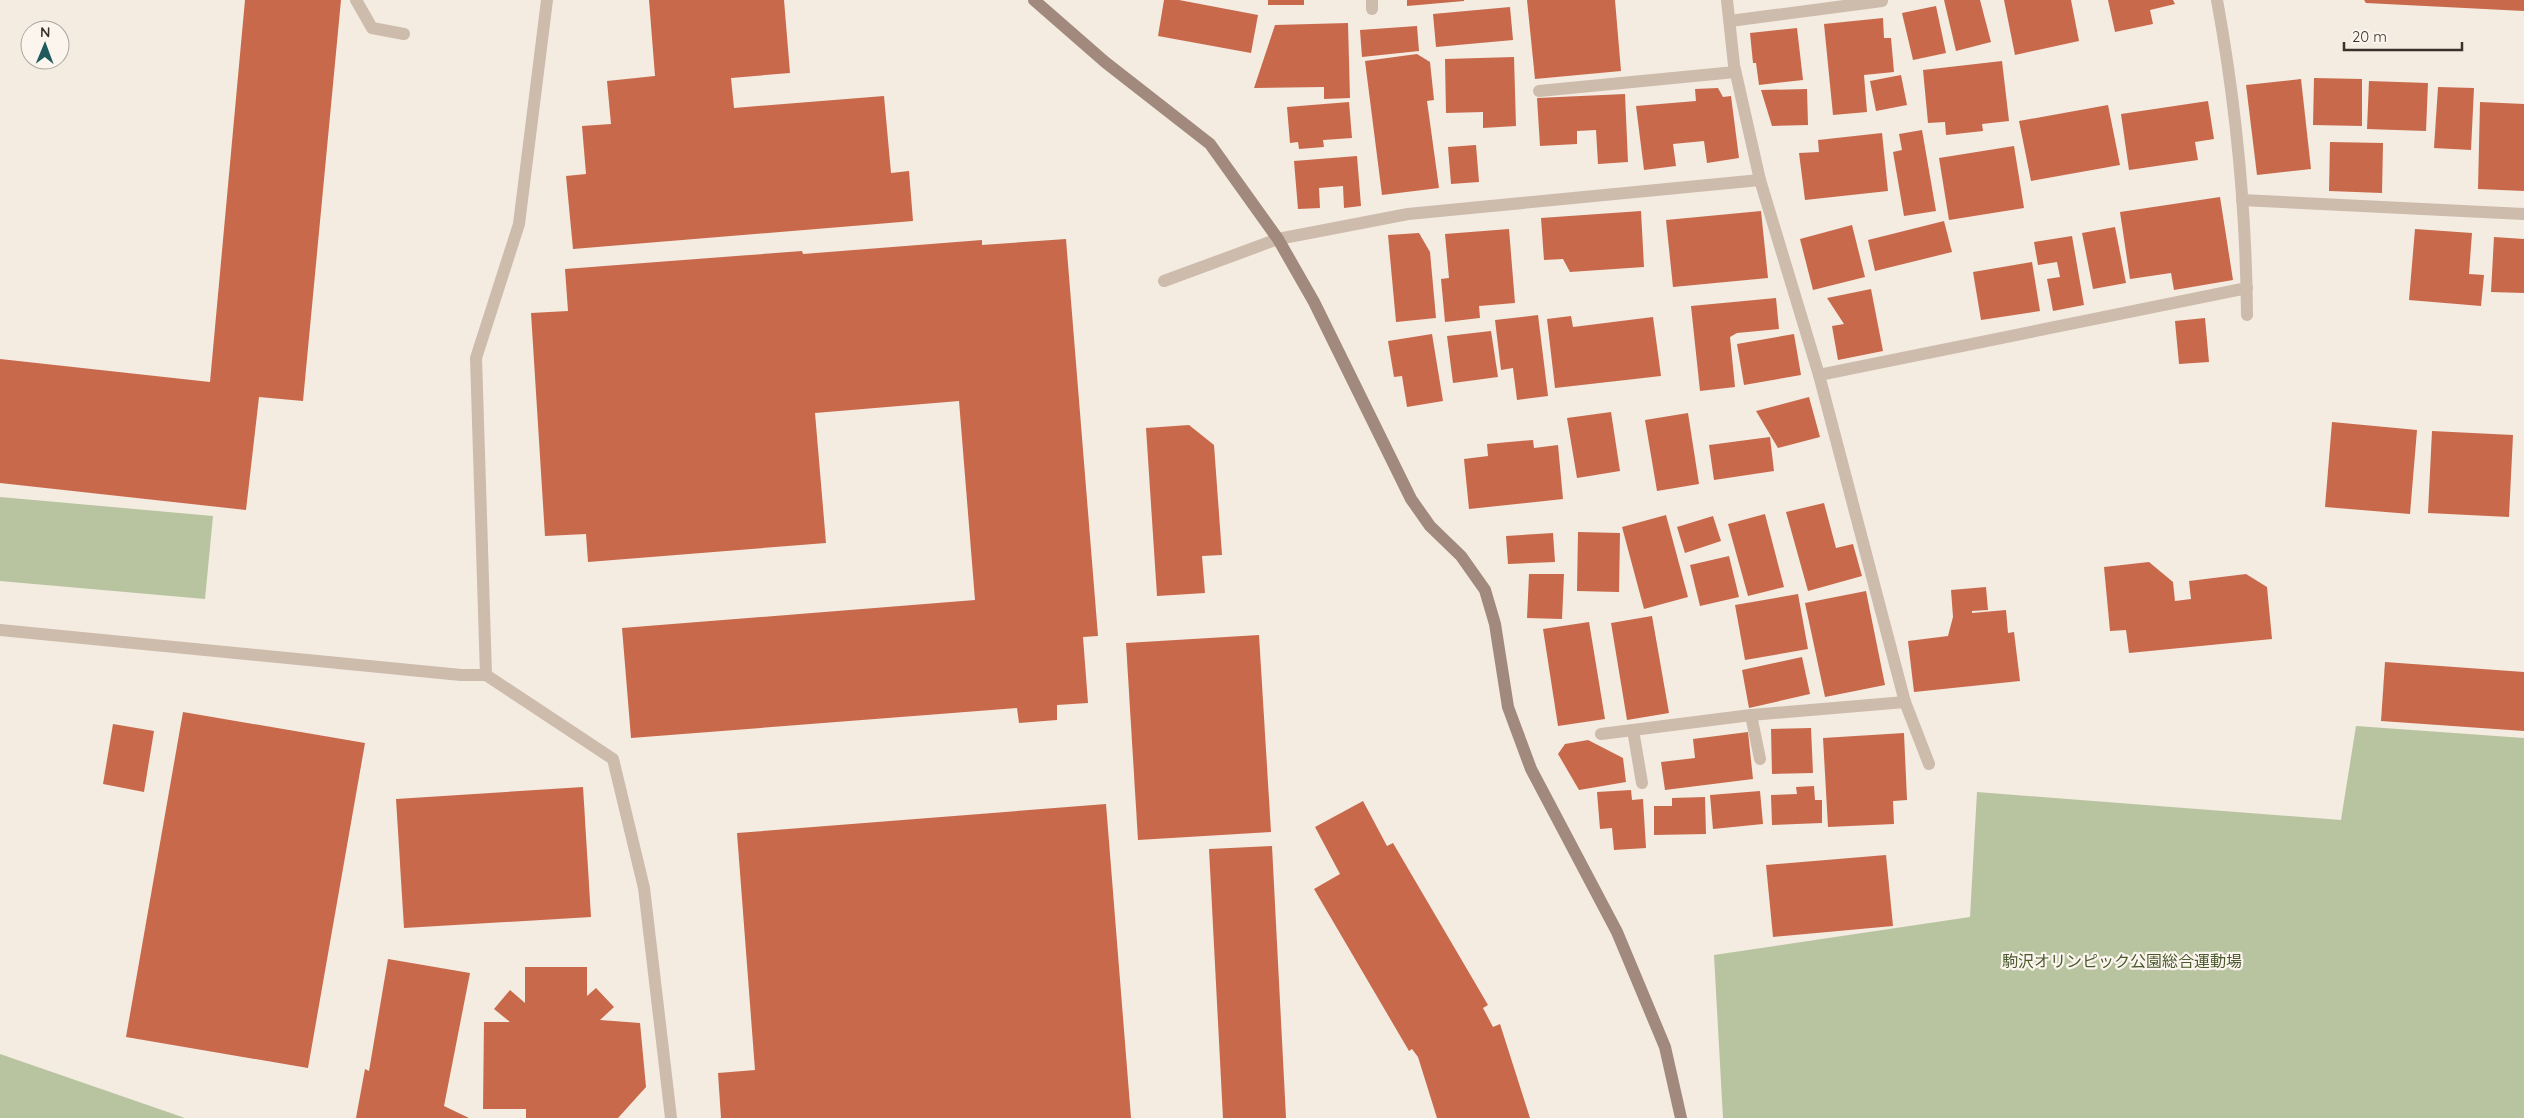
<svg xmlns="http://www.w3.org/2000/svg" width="2524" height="1118" viewBox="0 0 2524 1118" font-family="Quicksand,'Noto Sans JP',sans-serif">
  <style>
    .green { fill: #b8c4a0 }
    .building { fill: #c8694b }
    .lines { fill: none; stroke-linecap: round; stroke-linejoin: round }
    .lane { stroke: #cdbbac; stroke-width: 12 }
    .street { stroke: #cdbbac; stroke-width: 12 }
    .secondary { stroke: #a18a7d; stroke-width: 12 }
    .labels { text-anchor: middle; stroke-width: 4.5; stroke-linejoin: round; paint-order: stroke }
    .park-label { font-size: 16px; fill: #4a5a2e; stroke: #fbf5ee }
  </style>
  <rect width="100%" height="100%" fill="#f4ebe1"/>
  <g class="green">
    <polygon points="0,497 213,516 205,599 0,581"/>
    <polygon points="2356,726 2524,738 2524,1118 1723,1118 1714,955 1970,917 1977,792 2341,820"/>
    <polygon points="0,1054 185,1118 0,1118"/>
  </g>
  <g class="building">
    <polygon points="245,0 341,0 303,401 259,397 246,510 0,483 0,359 210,382"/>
    <polygon points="649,0 784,0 790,73 731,78 734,108 884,96 891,173 909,171 913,221 573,249 566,176 586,174 582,126 611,124 607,81 655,76"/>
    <polygon points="1164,0 1179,0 1258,15 1251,53 1158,36"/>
    <rect x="1268" y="0" width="36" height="5"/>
    <polygon points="1407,0 1464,0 1464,1 1407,6"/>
    <polygon points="1527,0 1615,0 1621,71 1535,79"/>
    <polygon points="1944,0 1980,0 1991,42 1956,51"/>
    <polygon points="2004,0 2071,0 2079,41 2015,55"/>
    <polygon points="2108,0 2173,0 2175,4 2150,10 2153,24 2115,32"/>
    <polygon points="2364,0 2524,0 2524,11 2366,3"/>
    <polygon points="1936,6 1946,53 1913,60 1902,13"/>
    <polygon points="1510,7 1513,40 1436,47 1433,14"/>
    <polygon points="1883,18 1884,38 1891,38 1894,72 1864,75 1867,112 1833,115 1824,24"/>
    <polygon points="1348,23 1350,98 1324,99 1324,87 1254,88 1275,25"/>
    <polygon points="1417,26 1419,51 1362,57 1360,30"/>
    <polygon points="1797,28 1803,80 1759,85 1756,63 1753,63 1750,33"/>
    <polygon points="1417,54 1430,62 1434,100 1427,101 1439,188 1382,195 1365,61"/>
    <polygon points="1514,57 1516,126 1483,128 1483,112 1446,113 1445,59"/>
    <polygon points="2002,61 2009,121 1982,124 1983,131 1946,135 1945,122 1928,123 1923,70"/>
    <polygon points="1901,75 1907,105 1876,111 1870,81"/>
    <polygon points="2314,78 2362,79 2362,126 2313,125"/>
    <polygon points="2301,79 2311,169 2257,175 2246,85"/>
    <polygon points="2369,81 2428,83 2426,131 2367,129"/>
    <polygon points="2438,87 2474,88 2471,150 2434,148"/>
    <polygon points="1718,88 1723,97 1731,96 1739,158 1707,163 1704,141 1673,144 1676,166 1644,170 1636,106 1696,101 1695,89"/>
    <polygon points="1807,89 1808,125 1772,126 1761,90"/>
    <polygon points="1625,94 1628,162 1598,164 1596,130 1577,131 1577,144 1540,146 1537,98"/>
    <polygon points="2208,101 2214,139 2195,142 2198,160 2129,170 2121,114"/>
    <polygon points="1349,102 1352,138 1323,140 1324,147 1299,149 1298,142 1290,143 1287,107"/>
    <polygon points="2480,102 2524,104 2524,191 2478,189"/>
    <polygon points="2108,105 2120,165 2031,181 2019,121"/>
    <polygon points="1922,130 1936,211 1904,216 1893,152 1902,150 1899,134"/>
    <polygon points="1882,133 1888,191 1805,200 1799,153 1819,152 1818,140"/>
    <polygon points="2330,142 2383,143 2382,193 2329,191"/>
    <polygon points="1476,145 1479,182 1451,184 1448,147"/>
    <polygon points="2014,146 2024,208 1949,220 1939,158"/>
    <polygon points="1357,156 1361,206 1344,208 1343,186 1319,188 1320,208 1298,209 1294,161"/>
    <polygon points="2220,197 2233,280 2174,290 2171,273 2130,279 2120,212"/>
    <polygon points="1641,211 1644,267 1570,272 1563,259 1544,260 1541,218"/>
    <polygon points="1761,211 1768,278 1673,287 1666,220"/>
    <polygon points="1944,221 1952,252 1875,271 1868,240"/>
    <polygon points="1852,225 1865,277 1813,290 1800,239"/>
    <polygon points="2115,227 2126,283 2093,289 2082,233"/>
    <polygon points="1509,229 1515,303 1479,306 1480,318 1445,322 1441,279 1449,278 1445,234"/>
    <polygon points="2415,229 2472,233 2469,274 2484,275 2481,306 2409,300"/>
    <polygon points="1419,233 1430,252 1436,318 1396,322 1388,235"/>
    <polygon points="2072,236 2084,305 2053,311 2047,279 2060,277 2057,262 2038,265 2034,242"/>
    <polygon points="2494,237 2524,239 2524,293 2491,292"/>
    <polygon points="1066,239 1098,636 1083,637 1088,703 1057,705 1057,720 1019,723 1017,708 631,738 622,628 975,600 959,401 815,413 826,543 588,562 586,534 545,536 531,313 568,311 565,269 802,251 803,254 982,240 982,245"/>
    <polygon points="2032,262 2040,311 1981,320 1973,272"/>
    <polygon points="1871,289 1883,351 1838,360 1832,326 1844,324 1827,298"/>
    <polygon points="1776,298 1779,329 1737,333 1730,337 1735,387 1700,391 1691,306"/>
    <polygon points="1538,315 1548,396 1517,400 1513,368 1501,370 1495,320"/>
    <polygon points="1571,316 1573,327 1653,317 1661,376 1555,388 1547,319"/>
    <polygon points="2205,318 2209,362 2179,364 2175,321"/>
    <polygon points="1491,331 1498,377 1453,383 1447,336"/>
    <polygon points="1432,334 1443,401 1407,407 1402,376 1394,377 1388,341"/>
    <polygon points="1794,334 1801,375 1744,385 1737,344"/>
    <polygon points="1809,397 1820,437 1778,448 1756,411"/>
    <polygon points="1611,412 1620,471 1577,478 1567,418"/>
    <polygon points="1688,413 1699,484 1657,491 1645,420"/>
    <polygon points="2332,422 2417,430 2410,514 2325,507"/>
    <polygon points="1189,425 1214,445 1222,555 1202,556 1205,593 1157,596 1146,428"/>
    <polygon points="2432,431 2513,435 2509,517 2428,513"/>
    <polygon points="1770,437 1774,471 1714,480 1709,445"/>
    <polygon points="1533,440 1534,448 1558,445 1563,499 1469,509 1464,459 1488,456 1487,444"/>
    <polygon points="1824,503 1836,548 1853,544 1862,576 1808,591 1786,512"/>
    <polygon points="1765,514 1784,587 1748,596 1728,524"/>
    <polygon points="1666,515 1688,597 1644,609 1622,527"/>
    <polygon points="1713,516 1721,541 1685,553 1677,527"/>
    <polygon points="1578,532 1620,533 1619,592 1577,591"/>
    <polygon points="1553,533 1555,562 1508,564 1506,536"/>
    <polygon points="1729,556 1739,597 1700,606 1690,565"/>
    <polygon points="2149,562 2173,582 2175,601 2191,599 2189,581 2246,574 2267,587 2272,639 2129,653 2126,630 2110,631 2104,567"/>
    <polygon points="1529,574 1564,574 1562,619 1527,618"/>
    <polygon points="1986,587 1988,610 1972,611 1972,613 2006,610 2008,633 2014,632 2020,681 1914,692 1908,641 1948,636 1953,617 1951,590"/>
    <polygon points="1866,591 1885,685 1825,697 1805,603"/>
    <polygon points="1798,594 1808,649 1745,660 1735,605"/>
    <polygon points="1652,616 1669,713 1627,720 1611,623"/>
    <polygon points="1589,622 1605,719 1558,726 1543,629"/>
    <polygon points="1259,635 1271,832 1138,840 1126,643"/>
    <polygon points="1802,657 1810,694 1749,708 1742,670"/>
    <polygon points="2385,662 2524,672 2524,731 2381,721"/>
    <polygon points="183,712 365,743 308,1068 126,1037"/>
    <polygon points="113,724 154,731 144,792 103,784"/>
    <polygon points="1811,728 1813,773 1772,774 1771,729"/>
    <polygon points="1748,732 1753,779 1665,790 1661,762 1695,758 1693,739"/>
    <polygon points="1904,733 1907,800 1893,801 1894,824 1828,827 1823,738"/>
    <polygon points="1588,740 1623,758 1626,782 1579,790 1558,754 1565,744"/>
    <polygon points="1814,786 1815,800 1822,800 1822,823 1772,825 1771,795 1797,794 1796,787"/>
    <polygon points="583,787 591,917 404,928 396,799"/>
    <polygon points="1631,790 1632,800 1643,799 1646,848 1614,850 1612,828 1600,829 1597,792"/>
    <polygon points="1760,791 1763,824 1713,829 1710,795"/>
    <polygon points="1705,797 1706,834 1654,835 1654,806 1672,806 1672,798"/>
    <polygon points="1363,801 1387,846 1393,843 1488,1005 1483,1008 1493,1027 1500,1024 1530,1118 1437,1118 1418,1057 1412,1049 1409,1051 1314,889 1340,874 1315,827"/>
    <polygon points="1106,804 1131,1118 721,1118 718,1073 755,1070 737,833"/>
    <polygon points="1272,846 1286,1118 1223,1118 1209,849"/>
    <polygon points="1886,855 1893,926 1773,937 1766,865"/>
    <polygon points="388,959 470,973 444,1106 469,1118 356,1118 365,1069 369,1071"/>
    <polygon points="525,967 587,967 587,996 596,988 614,1007 600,1020 640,1023 646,1087 618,1118 526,1118 526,1109 483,1109 484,1022 510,1022 494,1009 510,990 525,1003"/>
  </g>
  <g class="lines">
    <g class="lane">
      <polyline points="356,0 372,28 404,34"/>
      <polyline points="1372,9 1372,0"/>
      <polyline points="1730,21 1882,1"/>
      <polyline points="2242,200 2524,214"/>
      <polyline points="1164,281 1278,239 1408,214 1760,180"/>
      <polyline points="1819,375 2247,288"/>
      <polyline points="0,630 461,675 486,675 476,358 519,224 547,0"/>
      <polyline points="486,675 613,759 644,888 671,1118"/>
      <polyline points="1751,715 1760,759"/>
      <polyline points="1633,730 1642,783"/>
      <polyline points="1601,734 1751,715 1905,702"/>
    </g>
    <g class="street">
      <polyline points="1727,0 1734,65 1760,180 1819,375 1905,702 1929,764"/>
      <path d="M2217 0C2236 104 2246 210 2247 315"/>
      <polyline points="1539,91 1735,72"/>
    </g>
    <polyline class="secondary" points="1034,0 1105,62 1210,144 1278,239 1314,302 1411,499 1430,526 1461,556 1485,590 1495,624 1508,707 1531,769 1617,932 1665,1047 1681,1118"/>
  </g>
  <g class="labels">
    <g class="park-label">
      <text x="2122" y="967">駒沢オリンピック公園総合運動場</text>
    </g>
  </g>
  <g transform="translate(45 45) rotate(1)"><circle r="24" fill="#fbf5ee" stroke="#aea6a0"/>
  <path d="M0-4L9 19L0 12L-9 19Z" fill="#1f5a5e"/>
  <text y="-8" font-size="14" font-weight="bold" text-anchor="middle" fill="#3b302b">N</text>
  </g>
  <path d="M2344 42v8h118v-8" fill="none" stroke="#3b302b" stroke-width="2.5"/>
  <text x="2352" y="42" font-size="15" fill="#3b302b" stroke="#fbf5ee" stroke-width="4" paint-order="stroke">20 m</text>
</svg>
